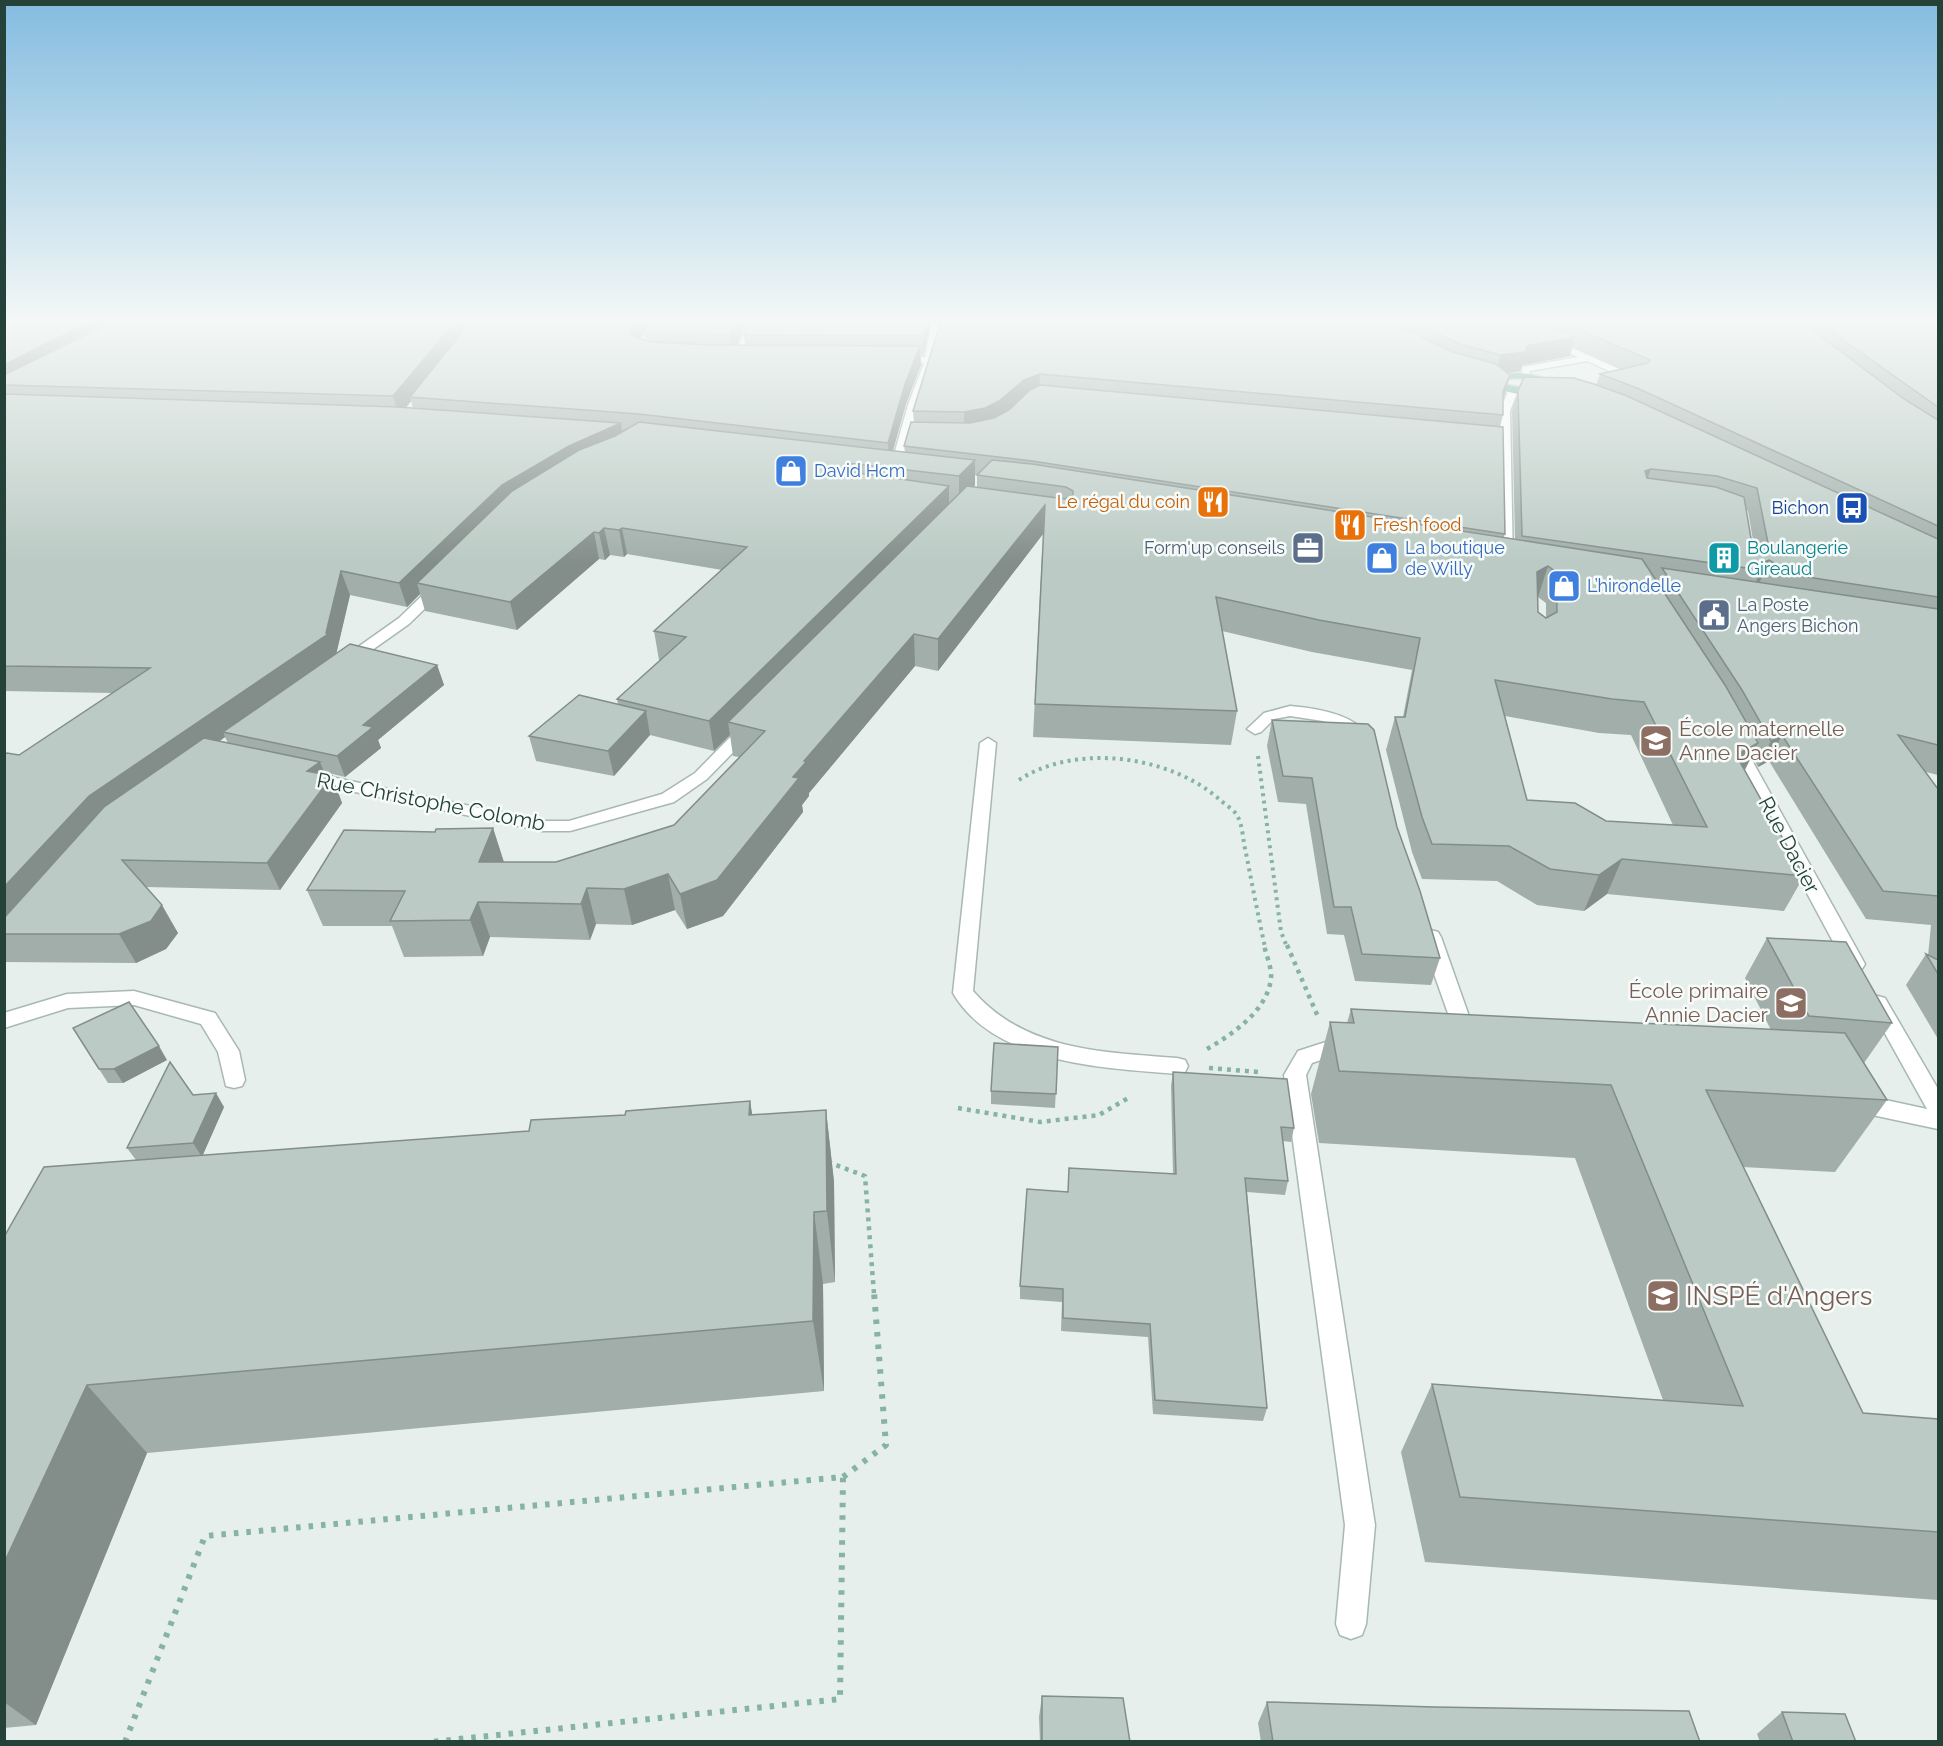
<svg xmlns="http://www.w3.org/2000/svg" width="1943" height="1746" viewBox="0 0 1943 1746" font-family="Raleway,sans-serif">
  <style>
    .lines { fill: none; stroke-linecap: round; stroke-linejoin: round }
    .minor-casing { stroke: #a8b8b2; stroke-width: 3 }
    .major-casing { stroke: #c2cac8; stroke-width: 3 }
    .path-far2 { stroke: #86b3a5; stroke-width: 4; stroke-dasharray: 3 4.5; stroke-linecap: butt }
    .path-far1 { stroke: #86b3a5; stroke-width: 4.5; stroke-dasharray: 4 5; stroke-linecap: butt }
    .path { stroke: #86b3a5; stroke-width: 6; stroke-dasharray: 4.5 8; stroke-linecap: butt }
    .minor { fill: #fff; fill-rule: evenodd }
    .major { fill: #6aa596; fill-rule: evenodd }
    .wall { fill: #a1aea9; fill-rule: evenodd }
    .shaded-wall { fill: #838d89 }
    .building { fill: #bbcac4; stroke: #838d89; stroke-width: 1.5; fill-rule: evenodd }
    .labels { text-anchor: middle; stroke-width: 5; stroke-linejoin: round; paint-order: stroke }
    .far-shop-label { font-size: 18px; fill: #366cbe; stroke: #f7fbf9; text-anchor: start }
    .far-food-label { font-size: 18px; fill: #c56008; stroke: #f7fbf9; text-anchor: end }
    .far-transit-label { font-size: 18px; fill: #164399; stroke: #f7fbf9; text-anchor: end }
    .far-service-label { font-size: 18px; fill: #4e5e75; stroke: #f7fbf9; text-anchor: end }
    .far-culture-label { font-size: 18px; fill: #0d838f; stroke: #f7fbf9; text-anchor: start }
    .education-label { font-size: 21px; fill: #785e54; stroke: #f7fbf9; text-anchor: start }
    .street-label { font-size: 21px; fill: #24423a; stroke: #f7fbf9 }
    .near-education-label { font-size: 26px; fill: #785e54; stroke: #f7fbf9; text-anchor: start }
  </style>
  <rect width="100%" height="100%" fill="#e6efeb"/>
  <g class="lines">
    <g class="minor-casing">
      <g id="minor">
        <polygon points="750,320 758,320 742,359 734,361 732,359"/>
        <polygon points="932,320 940,320 935,360 921,396 902,469 896,472 890,469 908,405 924,363 895,363 890,360 895,357 925,357"/>
        <polygon points="1550,338 1639,378 1641,380 1633,382 1587,361 1530,371 1528,378 1522,378 1522,367 1578,357 1547,343 1547,339"/>
        <polygon points="1513,388 1518,391 1510,411 1513,562 1507,566 1501,562 1500,411 1508,391"/>
        <polygon points="439,583 444,584 446,587 444,590 409,624 351,665 341,665 339,662 341,659 399,618 434,584"/>
        <path d="M1290 706C1314 708 1351 713 1367 734L1359 739 1323 721 1290 716 1274 719 1261 732 1255 734 1247 729 1264 713Z"/>
        <polygon points="747,724 755,729 753,732 707,779 674,802 570,831 542,831 312,783 304,778 312,773 542,821 569,821 662,794 695,773 741,726"/>
        <path d="M988 738 996 743 973 991C1025 1051 1103 1052 1177 1058L1185 1060 1188 1066 1185 1072 1177 1074C1105 1068 994 1064 953 993L980 743Z"/>
        <polygon points="1736,741 1744,746 1865,964 1862,969 1855,971 1848,969 1845,964 1728,746"/>
        <polygon points="1431,930 1438,932 1441,937 1476,1036 1473,1041 1466,1044 1459,1041 1456,1036 1421,937 1424,932"/>
        <polygon points="134,991 215,1013 239,1051 245,1080 242,1086 234,1088 226,1086 218,1052 201,1024 134,1005 68,1008 4,1028 4,1013 67,994"/>
        <polygon points="1878,996 1885,998 1938,1089 1938,1129 1858,1112 1850,1109 1847,1103 1850,1097 1858,1094 1927,1109 1868,1003 1871,998"/>
        <polygon points="1332,1040 1352,1042 1355,1048 1352,1054 1333,1056 1312,1063 1306,1075 1375,1525 1366,1624 1362,1635 1351,1639 1340,1635 1336,1624 1345,1525 1284,1075 1298,1051"/>
      </g>
    </g>
    <g class="major-casing">
      <path id="major" d="M1516 373C1529 373 1547 376 1553 388L1545 390C1536 377 1515 376 1501 381L1503 384C1514 387 1538 388 1545 392 1532 401 1510 392 1496 388L1491 380 1499 375Z"/>
    </g>
    <g class="path-far2">
      <polyline points="1258,756 1281,932 1287,947"/>
      <path d="M1019 780C1075 743 1169 755 1219 799 1224 804 1235 810 1238 817 1243 827 1243 842 1246 853 1252 884 1258 915 1265 947"/>
    </g>
    <g class="path-far1">
      <polyline points="1287,945 1319,1019"/>
      <path d="M1207 1049C1233 1034 1268 1010 1271 978 1272 968 1266 955 1264 945"/>
      <polyline points="1209,1068 1259,1072"/>
      <polyline points="958,1108 1040,1122 1099,1115 1130,1097"/>
      <polyline points="828,1162 865,1176 874,1294"/>
    </g>
    <g class="path">
      <polyline points="843,1477 886,1445 874,1292"/>
      <polyline points="125,1742 205,1536 843,1477 840,1699 431,1742"/>
    </g>
    <use href="#minor" class="minor"/>
    <use href="#major" class="major"/>
  </g>
  <g class="wall">
    <path d="M4 320H748L736 345H745L744 335 751 320H932L923 355H920L921 365 906 404 893 451 905 452 904 446 914 422 913 411 942 324V320H1938V775L1926 772 1938 789V1039L1906 985 1926 954 1928 956 1931 925 1866 919 1769 761 1758 767 1752 756 1745 770 1804 876 1784 911 1607 894 1584 911 1537 905 1497 881 1422 879 1412 852 1386 750 1395 717H1403L1412 670 1312 652 1222 631 1237 711 1231 745 1033 737 1043 534 938 671 915 666 809 793V796L802 805 803 812 723 916 687 929 675 910 632 925 596 924 590 940 490 937 483 956 404 957 392 926H323L307 890 435 832 493 828 504 862H556L674 825 739 757 733 756 730 735 714 751 650 735 614 776 536 761 529 736 618 704 617 699 660 660H659L654 631 722 570 627 554 624 557 610 555 605 560 599 559 517 630 425 611 420 594 407 607 350 595 336 654 437 665 444 685 378 740 381 748 345 777 324 772 325 775 332 776 342 803 280 890 147 887 178 933 166 949 136 963 4 962V755H19L112 693 4 691ZM645 333 647 341 640 338ZM1572 347 1621 369 1600 374 1596 385 1518 391 1512 411 1515 539 1504 537 1505 534 1500 427 1503 415V399L1510 375 1508 373 1520 371 1522 365 1570 356ZM411 401 413 408 406 407ZM975 475H977V487H974L975 485ZM1746 510 1748 511 1754 546 1752 544ZM1538 597 1546 603V618L1538 612ZM1505 716 1599 733 1631 735 1673 825 1606 821 1527 800ZM225 737 228 743 220 741Z"/>
    <polygon points="1272,720 1397,827 1440,958 1431,985 1355,981 1344,935 1327,934 1306,804 1278,802 1267,746"/>
    <polygon points="1767,938 1892,1023 1864,1063 1887,1100 1835,1172 1743,1167 1863,1413 1938,1419 1938,1600 1425,1562 1401,1452 1432,1384 1663,1400 1575,1158 1319,1143 1311,1094 1330,1022 1347,1023 1351,1009 1771,1030 1745,978"/>
    <polygon points="1058,1047 1055,1108 991,1104 991,1091"/>
    <polygon points="167,1060 123,1083 108,1083 99,1069"/>
    <polygon points="1173,1072 1294,1128 1291,1142 1283,1141 1288,1181 1285,1195 1247,1192 1267,1408 1263,1421 1153,1414 1148,1337 1061,1331 1062,1302 1020,1299 1020,1286 1068,1192 1173,1174 1171,1086"/>
    <polygon points="193,1095 224,1107 202,1156 529,1131 625,1115 750,1101 752,1115 826,1110 834,1182 835,1282 823,1284 824,1391 147,1453 36,1725 4,1728 4,1237 136,1160 127,1148"/>
    <polygon points="1042,1696 1130,1742 1040,1742 1039,1717"/>
    <polygon points="1267,1702 1700,1742 1261,1742 1258,1723"/>
    <polygon points="1782,1712 1856,1742 1760,1742 1757,1734"/>
  </g>
  <g class="shaded-wall">
    <polygon points="93,320 130,320 4,385 4,365"/>
    <polygon points="457,320 477,320 410,397 411,401 399,417 393,396"/>
    <polygon points="637,320 659,320 645,329 646,333 634,343 631,336 631,325"/>
    <polygon points="737,320 748,320 733,354 730,335"/>
    <polygon points="927,320 932,320 923,355 923,336"/>
    <polygon points="942,320 1105,320 942,332"/>
    <polygon points="1575,337 1570,356 1522,365 1520,371 1495,375 1500,355 1527,346"/>
    <polygon points="920,346 921,365 906,404 889,464 888,443 905,384"/>
    <polygon points="1040,374 1039,394 999,421 964,432 964,412 1024,380"/>
    <polygon points="1510,375 1505,394 1498,411 1503,391"/>
    <polygon points="621,423 624,444 417,583 420,594 407,607 399,583 502,485 569,446"/>
    <polygon points="975,460 975,485 959,502 959,476"/>
    <polygon points="1651,469 1643,491 1645,471"/>
    <polygon points="949,486 949,512 728,722 730,735 714,751 709,721"/>
    <polygon points="1045,505 1043,534 938,671 938,639"/>
    <polygon points="604,528 610,555 605,560 599,533"/>
    <polygon points="622,528 627,554 624,557 619,530"/>
    <polygon points="594,532 599,559 517,630 510,602"/>
    <polygon points="1769,560 1759,584 1754,586 1761,570 1760,564"/>
    <polygon points="1548,566 1538,597 1528,603 1537,572"/>
    <polygon points="341,571 350,595 336,655 223,732 225,737 104,823 4,934 4,887 89,796 326,633"/>
    <polygon points="914,634 915,666 809,793 809,796 802,805 803,812 723,916 687,929 680,894 793,777 804,761"/>
    <polygon points="437,665 444,685 378,740 381,748 345,777 337,756 363,725"/>
    <polygon points="646,711 650,735 614,776 608,751"/>
    <polygon points="1782,735 1769,761 1758,767 1771,741"/>
    <polygon points="1758,743 1741,777 1736,755"/>
    <polygon points="320,762 328,782 332,776 342,803 280,890 267,863 307,771"/>
    <polygon points="493,828 504,863 479,862"/>
    <polygon points="1622,859 1607,894 1584,911 1599,875"/>
    <polygon points="668,874 675,910 632,925 624,889"/>
    <polygon points="587,888 596,924 590,940 581,904"/>
    <polygon points="478,902 490,937 483,956 470,920"/>
    <polygon points="162,905 178,933 166,949 136,963 119,934"/>
    <polygon points="159,1046 167,1060 123,1083 114,1069"/>
    <polygon points="216,1093 224,1107 202,1157 193,1143"/>
    <polygon points="750,1101 762,1174 749,1115"/>
    <polygon points="826,1110 834,1182 835,1282 827,1211"/>
    <polygon points="814,1212 823,1284 824,1391 813,1321"/>
    <polygon points="87,1385 147,1453 36,1725 4,1702 4,1563"/>
  </g>
  <g class="building">
    <polygon points="4,320 93,320 4,365"/>
    <polygon points="116,320 457,320 393,396 4,385 4,375"/>
    <polygon points="472,320 637,320 631,325 631,336 652,342 711,345 920,346 905,384 888,443 639,414 410,397"/>
    <polygon points="654,320 737,320 730,335 654,332 645,329"/>
    <polygon points="751,320 927,320 923,336 744,335"/>
    <polygon points="995,320 1387,320 1453,352 1496,364 1510,375 1503,391 1503,415 1040,374 1024,380 999,401 985,408 964,412 913,411 940,324"/>
    <polygon points="1408,320 1536,320 1575,337 1527,346 1525,352 1500,355 1460,344"/>
    <polygon points="1557,320 1799,320 1904,399 1938,420 1938,526 1637,388 1600,374 1648,363 1650,360"/>
    <polygon points="1815,320 1931,320 1938,322 1938,407"/>
    <path d="M1524 377 1574 378 1594 384 1627 396 1938 539V597L1781 573 1778 565 1769 560 1760 564 1761 570 1522 536 1518 391ZM1651 469 1717 476 1757 488 1768 543 1759 549 1752 544 1744 497 1716 487 1647 478 1645 471Z"/>
    <polygon points="1040,385 1503,427 1505,534 1032,461 904,446 911,422 970,423 994,418 1009,410 1030,390"/>
    <polygon points="4,394 397,407 621,423 569,446 502,485 399,583 341,571 326,633 328,634 89,796 4,887 4,755 7,753 19,755 150,668 4,666"/>
    <polygon points="639,422 975,460 959,476 847,463 847,470 852,472 949,486 709,721 617,699 686,637 654,631 747,547 622,528 619,530 604,528 599,533 594,532 510,602 417,583 512,491 579,450 615,436"/>
    <path d="M992 460 1032 464 1642 559 1725 685 1758 743 1736 755 1804 876 1622 859 1599 875 1550 869 1509 846 1432 844 1422 817 1395 717H1405L1420 638 1319 620 1216 597 1237 711 1035 704 1045 505 938 639 914 634 804 761 806 762 793 777 799 778 717 880 680 894 668 874 624 889 587 888 581 904 478 902 470 920 390 921 405 891 307 890 344 830 435 832 436 829 493 828 479 862H556L674 825 765 731 728 722 967 486 1065 499 1073 495V491L1066 487 977 475ZM1548 566 1556 572 1557 612 1546 618 1538 612 1537 572ZM1495 680 1612 699 1644 702 1707 827 1606 821 1575 803 1527 800Z"/>
    <polygon points="1662,568 1938,609 1938,745 1898,735 1938,789 1938,896 1883,891 1782,735 1771,741 1742,690"/>
    <polygon points="350,644 437,665 363,725 373,727 337,756 223,732"/>
    <polygon points="579,695 646,711 608,751 529,736"/>
    <polygon points="1272,720 1368,724 1374,730 1397,827 1420,891 1440,958 1362,954 1351,907 1334,907 1312,778 1283,776"/>
    <polygon points="204,738 320,762 307,771 332,776 267,863 122,860 162,905 151,921 119,934 4,934 4,918 104,807"/>
    <polygon points="1767,938 1846,942 1892,1023 1809,1016"/>
    <polygon points="1926,954 1938,960 1938,974"/>
    <polygon points="129,1002 159,1046 114,1069 99,1069 73,1028"/>
    <polygon points="1351,1009 1845,1033 1887,1100 1706,1090 1863,1413 1938,1419 1938,1532 1460,1497 1432,1384 1743,1406 1611,1085 1339,1071 1330,1022 1354,1023"/>
    <polygon points="994,1043 1058,1047 1056,1094 991,1091"/>
    <polygon points="170,1062 193,1095 216,1093 193,1143 127,1148"/>
    <polygon points="1173,1072 1287,1079 1294,1128 1281,1127 1288,1181 1245,1178 1267,1408 1155,1400 1150,1324 1063,1318 1063,1289 1020,1286 1027,1189 1068,1192 1069,1168 1176,1174"/>
    <polygon points="750,1101 749,1115 826,1110 827,1211 814,1212 813,1321 87,1385 4,1563 4,1237 44,1167 529,1131 531,1120 625,1115 626,1111"/>
    <polygon points="1042,1696 1123,1698 1130,1742 1042,1742"/>
    <polygon points="1267,1702 1434,1707 1689,1711 1700,1742 1273,1742"/>
    <polygon points="1782,1712 1845,1714 1856,1742 1793,1742"/>
  </g>
  <linearGradient id="sky" x2="0" y2="1"><stop stop-color="#84bce0"/><stop offset="0.57" stop-color="#f4f8f6"/><stop offset="1" stop-color="#f4f8f6" stop-opacity="0"/></linearGradient>
  <rect width="1943" height="564" fill="url(#sky)"/>
  <defs>
    <g id="shop-square" transform="scale(1.725)"><rect x="-9" y="-9" width="18" height="18" rx="4" fill="#3f7fe0" stroke="#f7fbf9"/><path d="M-5-2.5h2.3a2.7 3.5 0 0 1 5.4 0H5L5.5 6h-11ZM-1.5-2.5h3a1.5 2.3 0 0 0-3 0Z" fill="#fff"/></g>
    <g id="restaurant-square" transform="scale(1.725)"><rect x="-9" y="-9" width="18" height="18" rx="4" fill="#e8710a" stroke="#f7fbf9"/><path d="M-5-6h1v4h1v-4h1v4h1v-4h1v5L-1.5 .5V6h-2V.5L-5-1ZM5-6V6H3V1.5H1.5Q1.5-4 5-6Z" fill="#fff"/></g>
    <g id="bus-square" transform="scale(1.725)"><rect x="-9" y="-9" width="18" height="18" rx="4" fill="#1a4fb4" stroke="#f7fbf9"/><path d="M-5-6H5V4H4V6H2V4H-2V6H-4V4H-5ZM-3.5-4V0h7V-4ZM-3.5 1.2v1.5H-2V1.2ZM2 1.2v1.5H3.5V1.2Z" fill="#fff"/></g>
    <g id="office-square" transform="scale(1.725)"><rect x="-9" y="-9" width="18" height="18" rx="4" fill="#5c6f8a" stroke="#f7fbf9"/><path d="M-6-3h4V-5.5h4V-3h4V5H-6ZM-1-4.5V-3h2v-1.5ZM-6 0V1H6V0Z" fill="#fff"/></g>
    <g id="building-square" transform="scale(1.725)"><rect x="-9" y="-9" width="18" height="18" rx="4" fill="#0f9aa8" stroke="#f7fbf9"/><path d="M-4-6H4V6H1V3H-1V6H-4ZM-2.5-4.3h1.7v1.8h-1.7ZM.8-4.3h1.7v1.8H.8ZM-2.5-1h1.7V.8h-1.7ZM.8-1h1.7V.8H.8Z" fill="#fff"/></g>
    <g id="civic-square" transform="scale(1.725)"><rect x="-9" y="-9" width="18" height="18" rx="4" fill="#5c6f8a" stroke="#f7fbf9"/><path d="M-.6-6.5H3V-4.5H.6V-3L4-1V1h2V6H-6V1h2V-1L-.6-3ZM-1.2 2.5V6h2.4V2.5Z" fill="#fff"/></g>
    <g id="school-square" transform="scale(1.725)"><rect x="-9" y="-9" width="18" height="18" rx="4" fill="#8d6e63" stroke="#f7fbf9"/><path d="M0-5L7-2L0 1L-7-2ZM-4 1L0 2.5L4 1V4Q0 6-4 4Z" fill="#fff"/></g>
    <g id="university-square" transform="scale(1.725)"><rect x="-9" y="-9" width="18" height="18" rx="4" fill="#8d6e63" stroke="#f7fbf9"/><path d="M0-5L7-2L0 1L-7-2ZM-4 1L0 2.5L4 1V4Q0 6-4 4Z" fill="#fff"/></g>
  </defs>
  <g fill-rule="evenodd">
    <use href="#shop-square" x="791" y="471"/>
    <use href="#restaurant-square" x="1213" y="502"/>
    <use href="#bus-square" x="1852" y="508"/>
    <use href="#restaurant-square" x="1350" y="525"/>
    <use href="#office-square" x="1308" y="548"/>
    <use href="#shop-square" x="1382" y="558"/>
    <use href="#building-square" x="1724" y="558"/>
    <use href="#shop-square" x="1564" y="586"/>
    <use href="#civic-square" x="1714" y="615"/>
    <use href="#school-square" x="1656" y="741"/>
    <use href="#school-square" x="1791" y="1003"/>
    <use href="#university-square" x="1663" y="1296"/>
  </g>
  <g class="labels">
    <g class="far-shop-label">
      <text x="814" y="477">David Hcm</text>
      <text x="1405" y="554">La boutique<tspan x="1405" dy="21">de Willy</tspan></text>
      <text x="1587" y="592">L’hirondelle</text>
    </g>
    <g class="far-food-label">
      <text x="1190" y="508">Le régal du coin</text>
      <text x="1373" y="531" text-anchor="start">Fresh food</text>
    </g>
    <g class="far-transit-label">
      <text x="1829" y="514">Bichon</text>
    </g>
    <g class="far-service-label">
      <text x="1285" y="554">Form'up conseils</text>
      <text x="1737" y="611" text-anchor="start">La Poste<tspan x="1737" dy="21">Angers Bichon</tspan></text>
    </g>
    <g class="far-culture-label">
      <text x="1747" y="554">Boulangerie<tspan x="1747" dy="21">Gireaud</tspan></text>
    </g>
    <g class="education-label">
      <text x="1679" y="736">École maternelle<tspan x="1679" dy="24">Anne Dacier</tspan></text>
      <text x="1768" y="998" text-anchor="end">École primaire<tspan x="1768" dy="24">Annie Dacier</tspan></text>
    </g>
    <g class="street-label">
      <text transform="translate(431 802) rotate(11)" y="7">Rue Christophe Colomb</text>
      <text transform="translate(1789 845) rotate(62)" y="7">Rue Dacier</text>
    </g>
    <g class="near-education-label">
      <text x="1686" y="1305">INSPÉ d'Angers</text>
    </g>
  </g>
  <rect width="1943" height="1746" fill="none" stroke="#24423a" stroke-width="12"/>
</svg>
